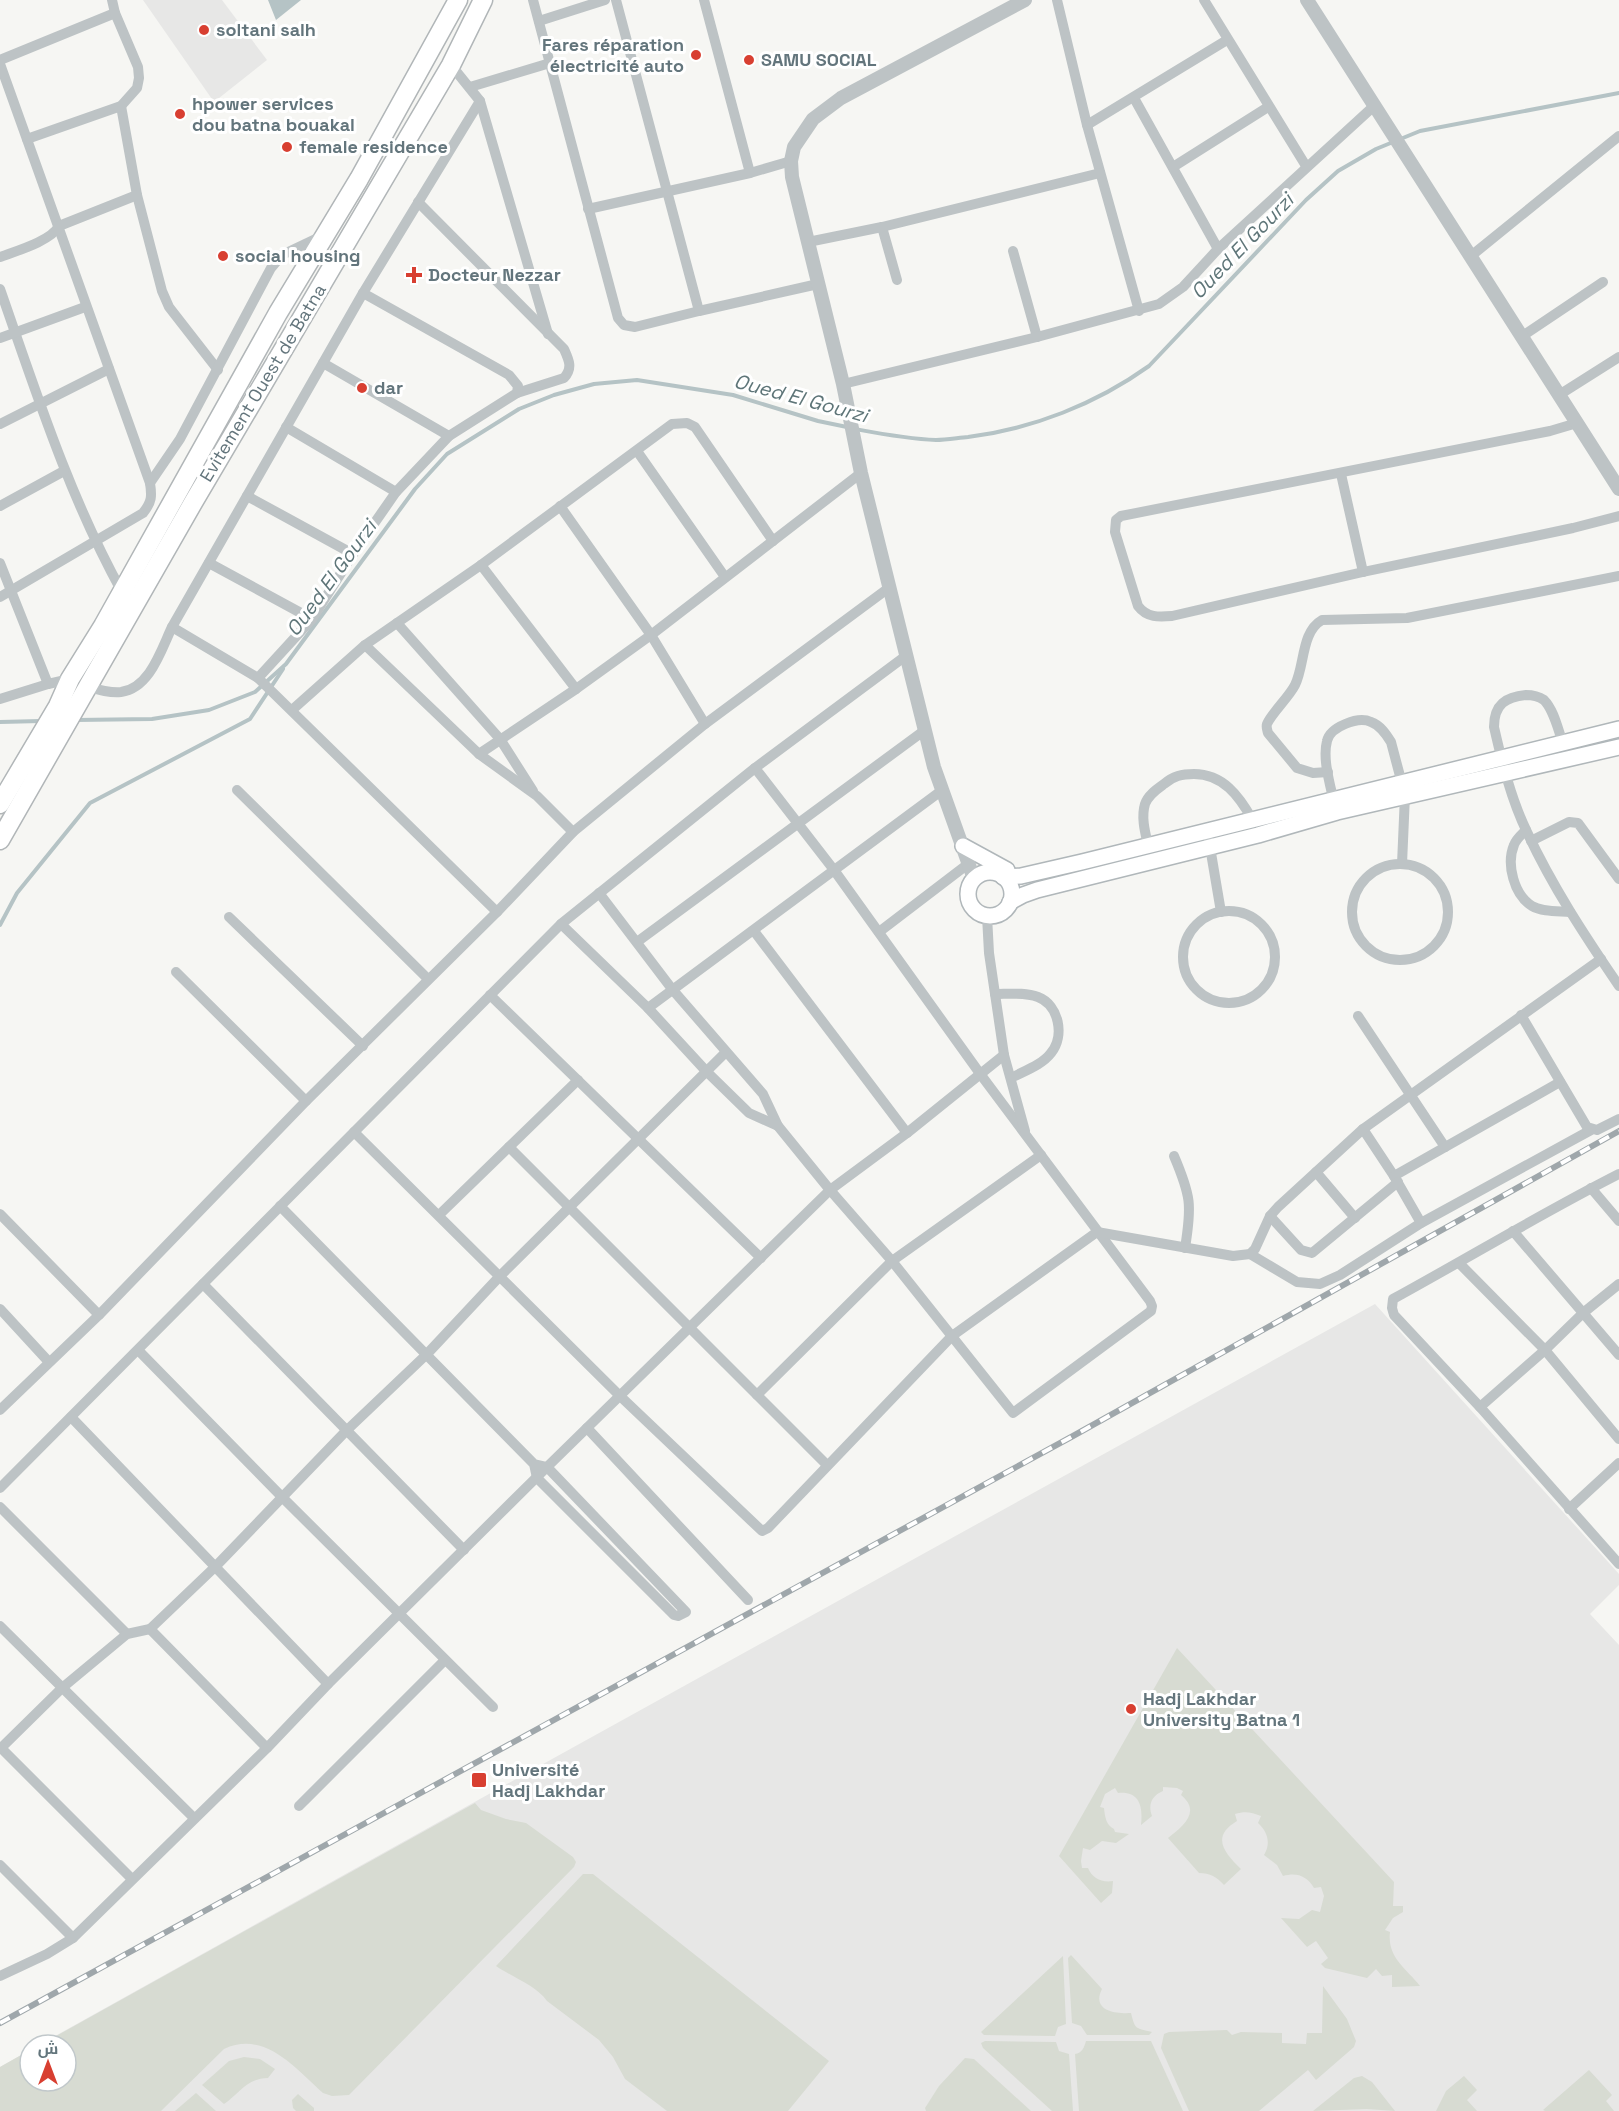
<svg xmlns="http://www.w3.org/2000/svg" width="1619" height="2111" viewBox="0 0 1619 2111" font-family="'Space Grotesk',Cairo,sans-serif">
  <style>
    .built { fill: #e7e7e6 }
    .green { fill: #d7dbd2 }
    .water { fill: #b5c3c5 }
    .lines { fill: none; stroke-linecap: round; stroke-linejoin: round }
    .stream { stroke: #b5c3c5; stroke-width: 4 }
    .secondary-casing { stroke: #b0b7ba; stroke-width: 18 }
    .trunk-casing { stroke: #b1b6b8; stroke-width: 21 }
    .minor { stroke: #bdc3c5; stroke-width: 10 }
    .tertiary { stroke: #bdc3c5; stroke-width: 14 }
    .secondary { stroke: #fff; stroke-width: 15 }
    .trunk { stroke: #fff; stroke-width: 18 }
    .rail-casing { stroke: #9fa7ab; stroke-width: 6 }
    .rail { stroke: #fff; stroke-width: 4; stroke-dasharray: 11; stroke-linecap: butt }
    .poi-dot { fill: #d83f31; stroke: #fff; stroke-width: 2 }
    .labels { text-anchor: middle; stroke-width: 6; stroke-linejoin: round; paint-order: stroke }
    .poi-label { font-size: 18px; font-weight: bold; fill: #63757c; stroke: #fff; text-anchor: start }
    .street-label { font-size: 18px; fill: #63757c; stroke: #fff }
    .water-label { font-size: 20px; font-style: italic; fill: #5e7578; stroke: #fff }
  </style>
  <rect width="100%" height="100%" fill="#f6f6f3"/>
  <g class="built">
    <polygon points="143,0 222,0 267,60 214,102"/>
    <polygon points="1375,1304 1619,1574 1619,1585 1590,1614 1619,1645 1619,2111 0,2111 0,2067 30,2050 30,2081 66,2081 66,2045 39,2045 525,1774"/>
  </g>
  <g class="green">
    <path d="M1177 1648 1394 1882 1393 1906H1403V1912L1393 1918 1385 1930 1390 1932C1387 1958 1406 1968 1420 1986L1392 1987V1975L1382 1976 1376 1969 1367 1978 1325 1968 1321 1964 1328 1958 1316 1941 1307 1947 1281 1918 1299 1919 1312 1910 1320 1912 1324 1896 1321 1887 1314 1888C1307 1876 1297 1872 1283 1876L1277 1865 1264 1855C1271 1844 1268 1832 1258 1823L1261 1816C1251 1812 1245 1811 1235 1814L1237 1821C1210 1837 1225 1853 1241 1869L1224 1885C1217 1877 1210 1873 1199 1873L1168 1838C1182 1827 1202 1812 1181 1795L1183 1791 1177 1788 1163 1787V1791C1151 1796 1148 1805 1152 1816L1141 1825C1143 1807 1140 1791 1118 1793L1115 1788 1105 1794 1100 1807 1104 1808C1105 1817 1106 1825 1114 1829L1115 1832 1129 1834 1116 1843 1102 1841 1090 1850 1083 1848 1081 1861 1082 1868H1088C1092 1878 1102 1883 1113 1881L1112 1893 1101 1903 1059 1856Z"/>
    <path d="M475 1803 481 1810 506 1819 526 1823 573 1857 576 1862 574 1867 349 2095 332 2096 323 2093C295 2068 265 2030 224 2049L161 2111H0V2067L30 2050V2081H66V2045H40Z"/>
    <path d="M583 1874H593L829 2061 788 2111H667L625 2079 613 2057 599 2040 547 2001C537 1986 512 1977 496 1966Z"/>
    <path d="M1071 1955 1102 1989C1091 2011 1116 2014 1131 2013 1135 2030 1136 2028 1152 2032L1149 2035H1087L1081 2026 1072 2023 1068 1958Z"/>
    <polygon points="1063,1956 1066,2024 1058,2027 1055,2036 984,2035 981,2032"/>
    <polygon points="1323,1986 1347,2019 1356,2041 1354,2047 1316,2080 1308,2070 1259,2111 1189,2111 1161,2048 1164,2034 1169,2032 1227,2030 1232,2035 1241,2032 1282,2033 1282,2043 1306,2044 1307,2033 1322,2033"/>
    <polygon points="985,2041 1056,2042 1059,2051 1069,2054 1073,2111 1052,2111 983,2048 981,2043"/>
    <path d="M1086 2041H1151L1183 2111H1079L1075 2054C1082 2053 1084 2048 1086 2041Z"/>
    <path d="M244 2057 260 2059 275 2069 268 2078C247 2078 239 2094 224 2104L202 2085 229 2061Z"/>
    <polygon points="965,2058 974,2059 1031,2111 926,2111 925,2108 939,2086"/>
    <polygon points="1589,2070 1612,2095 1606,2101 1614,2111 1545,2111 1543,2110"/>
    <polygon points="1362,2076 1372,2082 1395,2111 1367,2109 1313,2111 1354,2078"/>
    <polygon points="1464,2076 1477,2090 1467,2100 1477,2111 1436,2111 1446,2091"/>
    <polygon points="196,2093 216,2111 175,2111"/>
    <polygon points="298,2094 314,2108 314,2111 296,2111 293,2108 292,2100"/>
  </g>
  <polygon class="water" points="268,0 301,0 276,20"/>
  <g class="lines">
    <g class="stream">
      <path d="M855 429C882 434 908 439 936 440 946 440 957 438 968 437 1032 429 1096 404 1149 366L1306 200 1338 171 1376 149 1420 131 1619 93"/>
      <polyline points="76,720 152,719 209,710 255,692 286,664 415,489 447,454 519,409 554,395 594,384 637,380 733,395 818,421 847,427"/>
      <polyline points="0,722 41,721"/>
      <polyline points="0,925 17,893 90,803 250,719 283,669"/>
    </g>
    <g class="secondary-casing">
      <g id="secondary">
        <polyline points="963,846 1007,870"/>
        <circle cx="990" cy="894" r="22"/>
        <polyline points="1003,877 1021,876 1082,862 1619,729"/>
        <polyline points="1010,902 1023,895 1037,890 1258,835 1337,812 1619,747"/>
      </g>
    </g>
    <g class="trunk-casing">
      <g id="trunk">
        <polyline points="0,804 58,706 70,679 103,626 278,313 359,179 458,0"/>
        <polyline points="0,840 194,501 451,65 483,0"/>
      </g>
    </g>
    <g class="minor">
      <polyline points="533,0 618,318 624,325 635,327 699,311 616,0"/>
      <polyline points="704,0 750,173"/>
      <polyline points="1057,0 1087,125 1139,311"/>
      <polyline points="1204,0 1306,166"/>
      <polyline points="539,21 605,0"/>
      <polyline points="0,60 115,13"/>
      <polyline points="0,64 150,483"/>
      <polyline points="451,65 480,101 548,334"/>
      <polyline points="470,87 550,63"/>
      <polyline points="1134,98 1218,249"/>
      <polyline points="121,106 137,195 162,291 169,307 218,370"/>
      <polyline points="1087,125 1227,40"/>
      <polyline points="27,139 121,106 137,88 139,78 138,67 115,13 112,0"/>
      <polyline points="1173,167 1268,107"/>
      <path d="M418 202 564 349C569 360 573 368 564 378L517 393"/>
      <polyline points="588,209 750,173 791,161"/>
      <polyline points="882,227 897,280"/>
      <polyline points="808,242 882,227 1100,173"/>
      <polyline points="1013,251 1037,337"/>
      <polyline points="1471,256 1619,136"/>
      <path d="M0 257C16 251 51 241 59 226L137 195"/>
      <path d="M0 289C36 392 69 496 122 592"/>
      <polyline points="699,311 818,284"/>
      <polyline points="1521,337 1603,282"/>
      <polyline points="0,338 85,307"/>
      <polyline points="323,363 449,436"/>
      <polyline points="843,384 1037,337 1159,304 1183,287 1218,249 1374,106"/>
      <polyline points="1559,395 1619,357"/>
      <path d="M1577 423 1550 431 1121 516 1116 520 1115 532 1138 606C1147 618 1159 617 1172 616L1363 572 1573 528 1619 516"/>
      <polyline points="0,424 109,369"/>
      <polyline points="286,427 396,492"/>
      <polyline points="637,451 725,577"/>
      <polyline points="1341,474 1363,572"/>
      <polyline points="247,496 353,554"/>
      <polyline points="0,506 64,471"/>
      <polyline points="560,506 651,635 705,724"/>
      <polyline points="0,563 48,684"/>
      <polyline points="209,563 312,619"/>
      <polyline points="481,565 576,689"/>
      <path d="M0 597 143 513C152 502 152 496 150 483L180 439 271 268 282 255 324 235"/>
      <polyline points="397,623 500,739 533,791"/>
      <polyline points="172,627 258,678 312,619 353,554 396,492 449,436 517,393 518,386 509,375 363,293"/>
      <polyline points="365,645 479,754 537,796 573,832"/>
      <polyline points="258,678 497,912"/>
      <path d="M88 687C99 690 110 693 121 692 150 688 161 650 172 627L363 293 480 101"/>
      <polyline points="0,699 48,684 70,679"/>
      <polyline points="292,710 365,645 481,565 672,424 687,423 695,427 773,541"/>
      <path d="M1563 743C1558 730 1554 710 1544 700 1538 696 1533 695 1526 695 1506 697 1494 704 1494 727 1502 762 1511 799 1527 832 1552 886 1585 936 1619 986"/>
      <polyline points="479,754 576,689 651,635 861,473"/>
      <path d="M1328 772 1313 773 1297 768 1268 733C1267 729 1266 727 1267 724 1271 714 1289 697 1295 685 1305 665 1301 632 1322 620L1407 618 1619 576"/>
      <polyline points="237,790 428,979"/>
      <path d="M1335 807C1331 787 1322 760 1327 741 1330 727 1358 716 1371 722 1380 725 1386 734 1391 742L1405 795 1402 864"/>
      <path d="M1526 830C1521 835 1516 839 1514 845 1506 864 1514 895 1532 906 1542 912 1558 911 1570 912"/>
      <polyline points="1209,841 1221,912"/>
      <polyline points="1531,841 1569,822 1578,823 1619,879"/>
      <path d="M1148 845C1145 832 1141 817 1145 804 1148 795 1157 789 1164 784 1173 776 1182 774 1194 774 1223 774 1239 796 1252 819"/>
      <circle cx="1400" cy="912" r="48"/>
      <polyline points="599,893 672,989 763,1094 778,1126 830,1190 892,1261 1013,1413 1151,1311 1152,1306 1150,1301 981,1075 834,870 755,768"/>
      <circle cx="1229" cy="957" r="46"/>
      <polyline points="987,916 989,953 1004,1055 1025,1131"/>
      <polyline points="229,917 363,1046"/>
      <polyline points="561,924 648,1008 706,1071 749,1113 778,1126"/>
      <polyline points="754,931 907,1133"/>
      <polyline points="879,932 968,864"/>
      <polyline points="637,942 925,730"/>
      <polyline points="176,972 306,1101"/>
      <path d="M995 994C1008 994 1025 992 1038 997 1059 1005 1065 1036 1051 1053 1042 1065 1024 1071 1011 1078"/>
      <polyline points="490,995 761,1258"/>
      <polyline points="648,1008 941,791"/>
      <polyline points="1521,1015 1587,1127 1597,1130 1619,1119"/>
      <polyline points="1358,1016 1445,1147"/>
      <polyline points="1363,1129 1394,1176 1421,1223"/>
      <polyline points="354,1132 620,1396 762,1531 768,1528 952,1336 1097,1232 1233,1256 1250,1254 1255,1249 1270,1216 1278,1207 1363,1129 1601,959"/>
      <polyline points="509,1147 827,1465"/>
      <path d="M1174 1156C1191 1196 1192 1205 1185 1248"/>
      <polyline points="1316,1172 1355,1218"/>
      <path d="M1619 1174C1542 1213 1468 1258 1393 1299L1392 1308 1394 1315 1480 1407 1619 1564"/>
      <polyline points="1394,1176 1560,1082"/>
      <polyline points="1591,1188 1619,1221"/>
      <polyline points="280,1206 534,1464 547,1467 686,1612 678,1616 674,1615 537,1478 534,1464"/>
      <polyline points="0,1214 99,1315"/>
      <polyline points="439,1215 578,1080"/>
      <polyline points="1270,1216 1301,1250 1312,1253 1398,1182"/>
      <polyline points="1513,1231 1619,1355"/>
      <polyline points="1250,1254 1297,1282 1320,1284 1340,1275 1421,1223 1591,1130"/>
      <polyline points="1459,1263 1545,1350 1619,1439"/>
      <polyline points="203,1284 464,1550"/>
      <polyline points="0,1309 48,1361"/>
      <polyline points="138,1350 282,1497 493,1707"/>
      <polyline points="757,1395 892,1261 1041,1155"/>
      <polyline points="1480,1407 1545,1350 1583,1313 1619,1284"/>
      <polyline points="0,1410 99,1315 306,1101 497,912 573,832 705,724 890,587"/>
      <polyline points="71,1417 328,1684"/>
      <polyline points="587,1428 748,1600"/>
      <polyline points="0,1488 561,924 755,768 907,655"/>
      <polyline points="0,1507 127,1634"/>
      <polyline points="1569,1509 1619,1463"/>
      <polyline points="0,1626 194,1818"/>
      <polyline points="150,1629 267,1748"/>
      <polyline points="0,1747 132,1879"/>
      <polyline points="0,1749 62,1688 127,1634 150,1629 216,1566 346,1431 427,1354 500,1276 726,1052"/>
      <polyline points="299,1806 445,1660"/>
      <polyline points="0,1865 73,1938"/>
      <polyline points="0,1976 47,1954 73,1938 267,1748 328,1684 547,1467 830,1190 907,1133 1004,1055"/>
    </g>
    <g class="tertiary">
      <polyline points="1307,0 1619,489"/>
      <polyline points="974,879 934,767 861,473 843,384 792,177 791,161 794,147 813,119 841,98 1025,0"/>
    </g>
    <use href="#secondary" class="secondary"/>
    <use href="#trunk" class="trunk"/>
    <g class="rail-casing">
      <polyline id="rail" points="0,2023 1073,1436 1619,1131"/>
    </g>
    <use href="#rail" class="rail"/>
  </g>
  <g class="poi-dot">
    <circle cx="204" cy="30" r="6"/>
    <circle cx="696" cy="55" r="6"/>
    <circle cx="749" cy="60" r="6"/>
    <circle cx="180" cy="114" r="6"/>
    <circle cx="287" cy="147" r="6"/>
    <circle cx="223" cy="256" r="6"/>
    <path d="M411 266h6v6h6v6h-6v6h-6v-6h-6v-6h6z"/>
    <circle cx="362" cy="388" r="6"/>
    <circle cx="1131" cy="1709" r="6"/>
    <rect x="471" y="1772" width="16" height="16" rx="3"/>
  </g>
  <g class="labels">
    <g class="poi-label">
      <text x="216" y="36">soltani salh</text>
      <text x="684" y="51" text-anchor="end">Fares réparation<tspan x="684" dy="21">électricité auto</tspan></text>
      <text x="761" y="66">SAMU SOCIAL</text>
      <text x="192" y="110">hpower services<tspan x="192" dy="21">dou batna bouakal</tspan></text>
      <text x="299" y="153">female residence</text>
      <text x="235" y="262">social housing</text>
      <text x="428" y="281">Docteur Nezzar</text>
      <text x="374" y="394">dar</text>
      <text x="1143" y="1705">Hadj Lakhdar<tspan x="1143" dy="21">University Batna 1</tspan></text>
      <text x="492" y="1776">Université<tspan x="492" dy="21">Hadj Lakhdar</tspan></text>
    </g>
    <g class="street-label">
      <text transform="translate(263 383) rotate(-59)" y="6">Evitement Ouest de Batna</text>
    </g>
    <g class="water-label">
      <text transform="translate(1242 246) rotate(-46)" y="7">Oued El Gourzi</text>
      <text transform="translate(801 398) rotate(15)" y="7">Oued El Gourzi</text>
      <text transform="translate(331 578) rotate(-54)" y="7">Oued El Gourzi</text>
    </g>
  </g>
  <g transform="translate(48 2063)"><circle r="28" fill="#ffffff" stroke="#c1c8cb" stroke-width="1.5"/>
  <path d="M0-4.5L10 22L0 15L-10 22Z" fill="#d83f31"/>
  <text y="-9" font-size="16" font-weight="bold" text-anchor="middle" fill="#63757c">ش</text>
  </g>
</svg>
